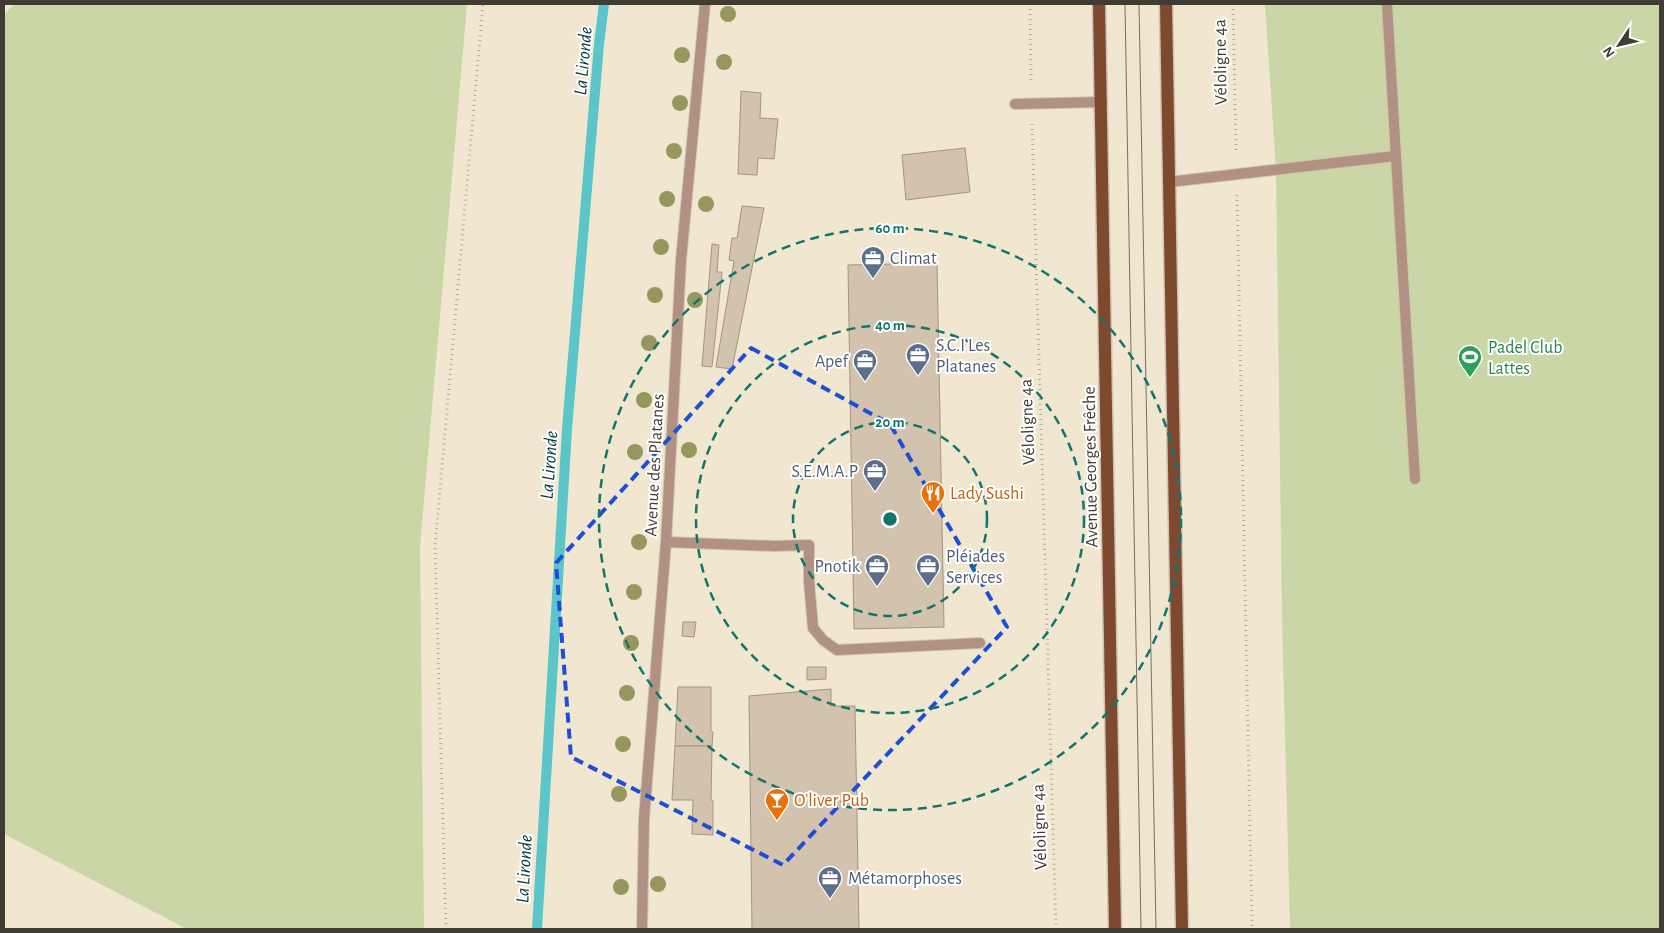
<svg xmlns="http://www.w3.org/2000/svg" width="1664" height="933" viewBox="0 0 1664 933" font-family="'Alegreya Sans',sans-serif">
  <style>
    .green { fill: #cad6a5 }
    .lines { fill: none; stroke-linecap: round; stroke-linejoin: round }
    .stream { stroke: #5bc5c9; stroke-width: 10 }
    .building { fill: #d2c2ae; stroke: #a49482 }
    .service-casing { stroke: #cec4b1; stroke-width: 12 }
    .tertiary-casing { stroke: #cec4b1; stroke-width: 12 }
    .primary-casing { stroke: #cec4b1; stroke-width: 15 }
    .path { stroke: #b4ab9a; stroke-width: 3; stroke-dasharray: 1 4; stroke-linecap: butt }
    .service { stroke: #b19182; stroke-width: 10 }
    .tertiary { stroke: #b19182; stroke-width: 10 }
    .primary { stroke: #7e492e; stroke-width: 12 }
    .tram { stroke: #777063; stroke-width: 1 }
    .tree { fill: #95975e }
    .marked { fill: none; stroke: #1d4ed8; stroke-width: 4; stroke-dasharray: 10 6; stroke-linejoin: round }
    .ring { fill: none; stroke: #0f766e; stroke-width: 2.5; stroke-dasharray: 9 6 }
    .labels { text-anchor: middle; stroke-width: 4; stroke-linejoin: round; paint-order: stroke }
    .street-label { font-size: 18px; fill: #413c33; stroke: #fff }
    .service-label { font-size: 18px; fill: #4e5e75; stroke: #fff; text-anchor: start }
    .leisure-label { font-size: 18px; fill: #27864d; stroke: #fff; text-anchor: start }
    .food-label { font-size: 18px; fill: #c56008; stroke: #fff; text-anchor: start }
    .water-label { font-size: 19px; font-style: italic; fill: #03383a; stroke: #fff }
    .centre { fill: #0f766e; stroke: #fff; stroke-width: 2.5 }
    .ring-label { font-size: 15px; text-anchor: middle; font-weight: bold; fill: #0f766e; stroke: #fff; stroke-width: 4; stroke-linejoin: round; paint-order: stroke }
  </style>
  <rect width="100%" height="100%" fill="#f1e6d0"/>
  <g class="green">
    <polygon points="15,4 467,4 420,546 424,929 187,929 4,834 4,14"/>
    <polygon points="1265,4 1660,4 1660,929 1290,929 1282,618 1276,170"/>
  </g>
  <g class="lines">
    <polyline class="stream" points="537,929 567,429 599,44 604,4"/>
  </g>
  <g class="building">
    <polygon points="741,91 761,93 760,118 778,119 774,159 758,158 757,175 738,174"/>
    <polygon points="965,148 970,192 906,200 902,155"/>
    <polygon points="742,206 764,208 732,369 716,367 734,261 729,260 732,238 737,238"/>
    <polygon points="712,244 719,245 717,272 722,272 712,367 702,366"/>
    <polygon points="937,263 944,627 854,629 848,265"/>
    <polygon points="683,622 696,622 694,637 682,636"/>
    <polygon points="807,667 826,667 826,679 807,680"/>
    <polygon points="678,687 711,687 711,731 713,732 712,746 675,746"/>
    <polygon points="831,689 831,706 855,706 859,929 752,929 749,696"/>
    <polygon points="675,746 712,746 711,800 713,801 713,835 692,834 693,800 672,800"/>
  </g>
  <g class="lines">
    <g class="service-casing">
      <g id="service">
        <polyline points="1387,4 1415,479"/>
        <polyline points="1015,104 1102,102"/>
        <polyline points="1169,182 1395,156"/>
        <polyline points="666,542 774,546 809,545 809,581 813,628 823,640 837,650 980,643"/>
      </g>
    </g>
    <g class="tertiary-casing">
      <polyline id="tertiary" points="642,929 644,819 666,542 681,260 705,4"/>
    </g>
    <g class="primary-casing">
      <g id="primary">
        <polyline points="1099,4 1115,929"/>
        <polyline points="1166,4 1182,929"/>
      </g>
    </g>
    <g class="path">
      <polyline points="1030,4 1031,83"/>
      <polyline points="1233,4 1236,154"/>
      <polyline points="1032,124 1056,929"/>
      <polyline points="1237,195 1252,929"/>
      <polyline points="446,929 435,546 483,4"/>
    </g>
    <use href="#service" class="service"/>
    <use href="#tertiary" class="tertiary"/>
    <use href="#primary" class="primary"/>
    <g class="tram">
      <polyline points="1125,4 1141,929"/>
      <polyline points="1139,4 1156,929"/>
    </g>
  </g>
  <g class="tree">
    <circle cx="728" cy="14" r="8"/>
    <circle cx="682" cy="55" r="8"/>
    <circle cx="724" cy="62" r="8"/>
    <circle cx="680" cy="103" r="8"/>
    <circle cx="674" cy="151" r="8"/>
    <circle cx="667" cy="199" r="8"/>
    <circle cx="706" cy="204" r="8"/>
    <circle cx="661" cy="247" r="8"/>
    <circle cx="655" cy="295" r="8"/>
    <circle cx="695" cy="300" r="8"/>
    <circle cx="649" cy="343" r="8"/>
    <circle cx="644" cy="400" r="8"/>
    <circle cx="689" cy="450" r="8"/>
    <circle cx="635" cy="452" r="8"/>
    <circle cx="639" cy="542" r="8"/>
    <circle cx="634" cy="592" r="8"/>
    <circle cx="631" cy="643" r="8"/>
    <circle cx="627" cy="693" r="8"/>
    <circle cx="623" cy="744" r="8"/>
    <circle cx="619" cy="794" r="8"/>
    <circle cx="658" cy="884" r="8"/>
    <circle cx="621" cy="887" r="8"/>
  </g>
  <path class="marked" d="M751 348 890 424 1007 627 783 865 571 757 556 563Z"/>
  <g class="ring">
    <circle cx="890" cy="519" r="97"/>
    <circle cx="890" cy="519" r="194"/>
    <circle cx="890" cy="519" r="291"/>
  </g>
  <defs>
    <g id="office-pin" transform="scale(1.25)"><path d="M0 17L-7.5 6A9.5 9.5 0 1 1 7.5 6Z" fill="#5c6f8a" stroke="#fff"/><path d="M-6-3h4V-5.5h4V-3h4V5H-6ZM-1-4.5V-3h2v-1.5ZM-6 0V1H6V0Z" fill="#fff"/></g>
    <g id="stadium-pin" transform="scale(1.25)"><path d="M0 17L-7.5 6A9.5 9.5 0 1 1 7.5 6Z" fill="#2e9e5b" stroke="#fff"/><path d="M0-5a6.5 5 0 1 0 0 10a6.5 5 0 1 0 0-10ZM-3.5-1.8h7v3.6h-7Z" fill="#fff"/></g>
    <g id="restaurant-pin" transform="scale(1.25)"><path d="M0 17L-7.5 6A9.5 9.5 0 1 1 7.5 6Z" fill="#e8710a" stroke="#fff"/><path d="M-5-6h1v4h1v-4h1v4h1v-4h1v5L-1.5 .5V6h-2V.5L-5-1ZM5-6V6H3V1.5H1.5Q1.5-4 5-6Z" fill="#fff"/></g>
    <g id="bar-pin" transform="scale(1.25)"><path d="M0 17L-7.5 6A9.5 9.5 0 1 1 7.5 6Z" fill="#e8710a" stroke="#fff"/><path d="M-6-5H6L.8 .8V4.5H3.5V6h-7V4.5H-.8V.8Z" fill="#fff"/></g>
  </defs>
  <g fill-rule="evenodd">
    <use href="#office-pin" x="873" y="258"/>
    <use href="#office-pin" x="918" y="355"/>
    <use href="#stadium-pin" x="1470" y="357"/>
    <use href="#office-pin" x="865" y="361"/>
    <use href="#office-pin" x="875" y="471"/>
    <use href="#restaurant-pin" x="933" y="493"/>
    <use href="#office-pin" x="877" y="566"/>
    <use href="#office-pin" x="928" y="566"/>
    <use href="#bar-pin" x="777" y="800"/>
    <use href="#office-pin" x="830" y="878"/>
  </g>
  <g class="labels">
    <g class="street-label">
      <text transform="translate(1220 62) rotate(-91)" y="6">Véloligne 4a</text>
      <text transform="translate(1027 422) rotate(-92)" y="6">Véloligne 4a</text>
      <text transform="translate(654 465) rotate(-87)" y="6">Avenue des Platanes</text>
      <text transform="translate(1090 467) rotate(-91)" y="6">Avenue Georges Frêche</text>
      <text transform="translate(1039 827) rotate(-92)" y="6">Véloligne 4a</text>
    </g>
    <g class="service-label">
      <text x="890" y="264">Climat</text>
      <text x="936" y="351">S.C.I Les<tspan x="936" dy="21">Platanes</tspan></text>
      <text x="848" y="367" text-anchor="end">Apef</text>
      <text x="858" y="477" text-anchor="end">S.E.M.A.P</text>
      <text x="946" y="562">Pléiades<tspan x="946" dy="21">Services</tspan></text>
      <text x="860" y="572" text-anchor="end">Pnotik</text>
      <text x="848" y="884">Métamorphoses</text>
    </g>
    <g class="leisure-label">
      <text x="1488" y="353">Padel Club<tspan x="1488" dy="21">Lattes</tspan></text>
    </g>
    <g class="food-label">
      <text x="950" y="499">Lady Sushi</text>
      <text x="794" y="806">O'liver Pub</text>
    </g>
    <g class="water-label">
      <text transform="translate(582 61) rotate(-85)" y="7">La Lironde</text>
      <text transform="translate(548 465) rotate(-86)" y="7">La Lironde</text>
      <text transform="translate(523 869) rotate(-87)" y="7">La Lironde</text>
    </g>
  </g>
  <circle cx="890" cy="519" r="8" class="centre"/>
  <g class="ring-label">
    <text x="890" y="233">60 m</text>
    <text x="890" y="330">40 m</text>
    <text x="890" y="427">20 m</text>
  </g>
  <rect width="1664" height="933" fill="none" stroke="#413c33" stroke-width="10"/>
  <g transform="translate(1619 45) rotate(235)" stroke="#ffffff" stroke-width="4" paint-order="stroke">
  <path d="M0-4L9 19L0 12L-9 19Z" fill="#413c33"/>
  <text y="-8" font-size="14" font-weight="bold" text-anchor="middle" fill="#413c33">N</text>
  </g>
</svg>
